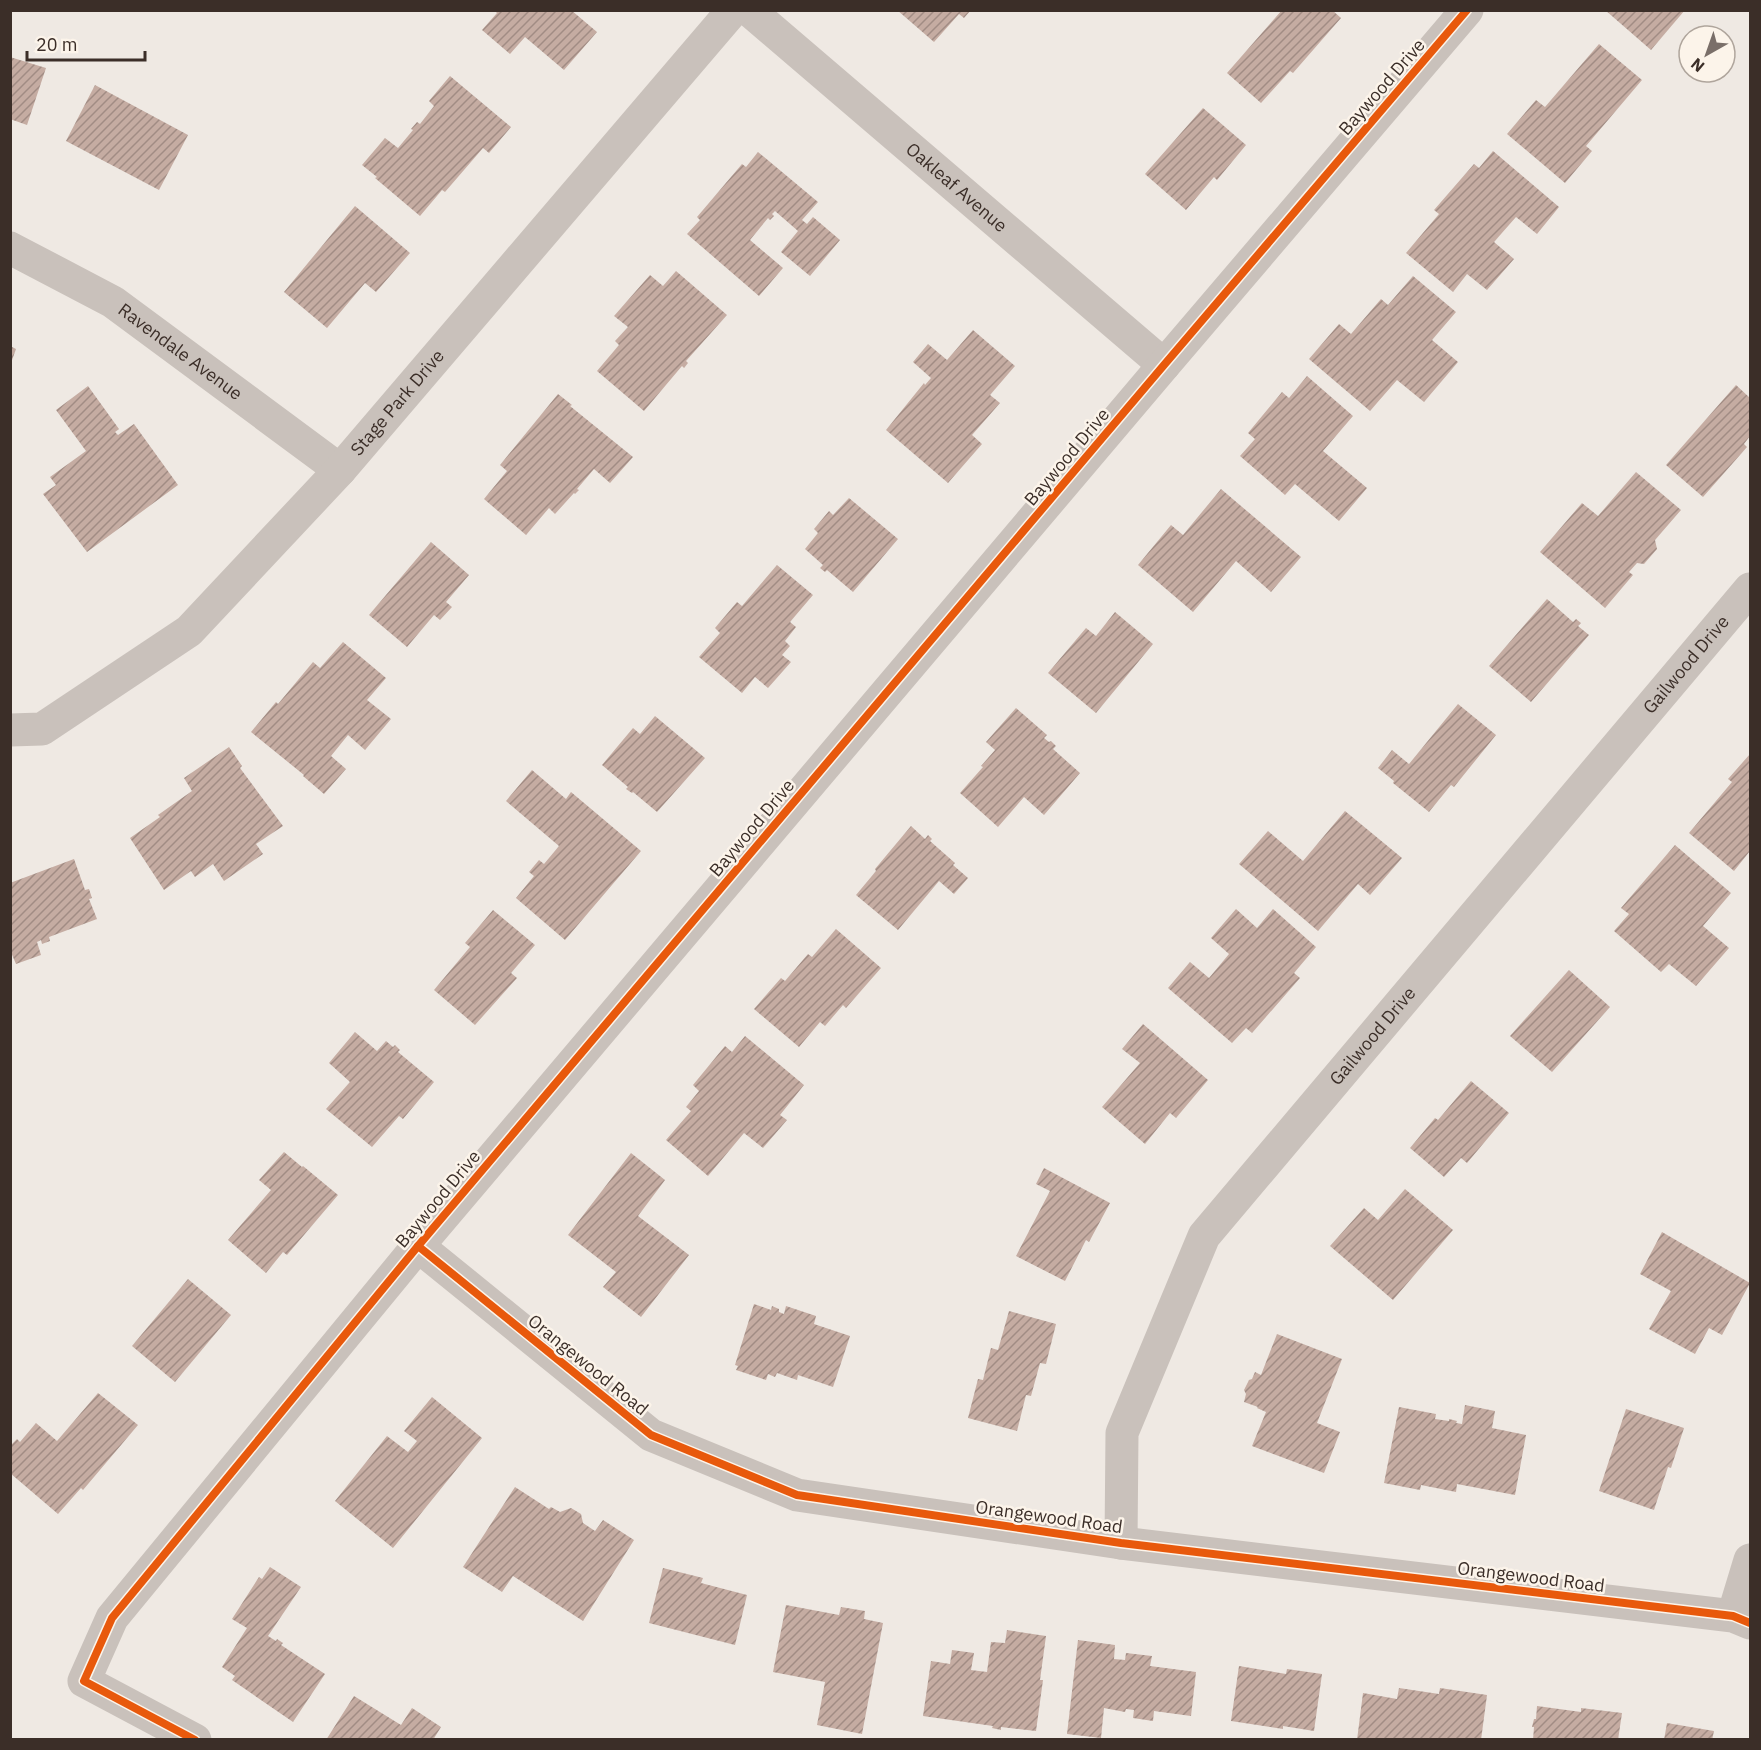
<svg xmlns="http://www.w3.org/2000/svg" width="1761" height="1750" viewBox="0 0 1761 1750" font-family="'IBM Plex Sans',sans-serif">
  <style>
    .building { fill: url(#building-hatch) }
    .lines { fill: none; stroke-linecap: round; stroke-linejoin: round }
    .street { stroke: #c9c1bb; stroke-width: 33 }
    .cycleway-casing { stroke: #fcf4ea; stroke-width: 11 }
    .cycleway { stroke: #e8590c; stroke-width: 8 }
    .labels { text-anchor: middle; stroke-width: 5; stroke-linejoin: round; paint-order: stroke }
    .street-label { font-size: 18px; fill: #3b2e28; stroke: #fcf4ea }
  </style>
  <defs>
    <pattern id="building-hatch" width="6" height="6" patternUnits="userSpaceOnUse" patternTransform="scale(1.5)"><rect width="6" height="6" fill="#c5aca2"/><path d="M-1 1l2-2M0 6l6-6M5 7l2-2" fill="none" stroke="#a18c84"/></pattern>
  </defs>
  <rect width="100%" height="100%" fill="#efe9e3"/>
  <g class="building">
    <polygon points="494,10 571,10 597,32 564,70 525,37 510,54 482,30 497,13"/>
    <polygon points="897,10 971,10 964,18 959,14 934,42"/>
    <polygon points="1282,10 1332,10 1341,18 1293,73 1290,71 1261,103 1227,73"/>
    <polygon points="1605,10 1685,10 1651,50"/>
    <polygon points="1599,44 1642,80 1586,146 1592,151 1565,183 1507,134 1536,100 1545,107"/>
    <polygon points="10,57 46,68 27,125 10,119"/>
    <polygon points="450,76 511,127 489,153 483,148 445,192 442,190 420,216 375,178 377,177 362,165 385,138 398,148 413,130 411,129 417,122 420,124 434,106 429,101"/>
    <polygon points="95,85 188,135 159,190 66,141"/>
    <polygon points="1203,108 1246,145 1217,180 1214,177 1186,210 1145,174"/>
    <polygon points="1493,151 1559,207 1537,234 1516,217 1494,242 1514,259 1487,290 1467,274 1453,292 1406,253 1439,214 1434,210 1474,164 1479,168"/>
    <polygon points="758,152 818,202 802,220 807,224 813,217 840,240 810,276 781,252 798,231 775,211 772,214 774,216 770,220 768,218 750,240 783,268 759,296 687,234 700,220 697,217 742,164 746,167"/>
    <polygon points="355,206 410,253 376,292 365,283 327,328 284,292"/>
    <polygon points="676,271 727,315 686,361 688,363 684,368 682,366 644,411 597,371 619,345 615,341 628,327 614,316 650,275 663,286"/>
    <polygon points="1413,276 1456,312 1432,340 1458,362 1424,402 1397,380 1370,411 1309,359 1339,324 1351,334 1381,299 1388,305"/>
    <polygon points="973,330 1015,366 990,395 1000,403 972,435 982,444 948,483 886,430 924,383 925,385 931,378 913,362 928,344 947,360"/>
    <polygon points="10,346 16,349 11,363 10,363"/>
    <polygon points="1307,376 1353,416 1323,451 1367,488 1339,521 1295,484 1285,495 1240,456 1255,439 1248,433 1282,392 1289,398"/>
    <polygon points="1736,385 1750,398 1750,436 1744,444 1747,447 1703,497 1666,465"/>
    <polygon points="88,386 119,429 115,432 118,435 134,424 178,485 87,552 43,494 56,485 50,477 86,451 56,410"/>
    <polygon points="558,394 572,405 570,406 633,457 610,483 594,469 577,489 579,490 575,494 574,493 555,514 549,508 526,535 484,499 507,471 500,465"/>
    <polygon points="1636,472 1681,510 1655,540 1657,549 1644,564 1637,563 1629,572 1633,575 1605,608 1540,552 1582,503 1598,516"/>
    <polygon points="1221,489 1301,557 1271,592 1236,561 1193,612 1138,565 1171,525 1183,535"/>
    <polygon points="849,498 898,539 853,592 827,570 825,572 820,568 823,565 805,549 818,533 814,529 829,511 833,515"/>
    <polygon points="431,542 469,575 446,602 452,607 440,620 434,615 407,647 369,615"/>
    <polygon points="777,565 813,595 790,622 796,627 785,641 790,646 782,655 791,662 768,688 755,677 742,693 699,657 720,633 715,628 737,602 742,606"/>
    <polygon points="1547,599 1573,622 1576,619 1581,623 1578,626 1589,635 1531,702 1489,666"/>
    <polygon points="1115,612 1153,644 1096,713 1048,673 1086,628 1096,636"/>
    <polygon points="343,642 386,678 367,700 391,719 365,750 348,735 331,756 346,769 324,794 303,776 304,775 251,732 276,702 278,704 313,662 320,668"/>
    <polygon points="1458,704 1496,735 1454,787 1451,785 1429,812 1393,783 1394,781 1378,768 1392,750 1409,764"/>
    <polygon points="1016,708 1047,735 1044,738 1049,742 1051,741 1056,746 1053,749 1080,773 1044,815 1024,797 998,827 960,793 983,767 981,766 995,750 986,742"/>
    <polygon points="655,716 705,758 657,812 633,792 632,793 626,789 628,787 602,765 633,728 640,734"/>
    <polygon points="229,747 242,766 240,768 283,826 256,844 263,854 224,881 213,864 195,877 191,871 164,890 130,838 160,817 158,815 192,791 184,778"/>
    <polygon points="1750,754 1750,851 1734,871 1689,833 1732,782 1728,779"/>
    <polygon points="532,770 566,799 571,792 641,851 565,940 516,898 534,876 529,872 539,860 544,864 559,846 506,801"/>
    <polygon points="1345,811 1402,858 1370,895 1358,884 1318,931 1239,864 1268,831 1303,861"/>
    <polygon points="911,826 925,839 928,835 932,839 930,841 955,863 953,865 968,878 954,894 939,881 898,930 856,895 876,871 875,869"/>
    <polygon points="1675,845 1731,893 1703,926 1729,948 1696,986 1669,964 1661,972 1614,931 1629,914 1621,908"/>
    <polygon points="74,859 85,890 89,889 92,898 89,899 97,919 49,937 50,941 42,944 41,940 37,942 41,955 16,964 10,950 10,883"/>
    <polygon points="1236,909 1257,928 1273,909 1316,947 1294,973 1300,978 1252,1033 1246,1028 1232,1043 1168,988 1190,962 1209,978 1229,954 1211,938"/>
    <polygon points="493,910 535,945 511,973 517,978 475,1025 434,990 470,947 465,943"/>
    <polygon points="836,929 881,968 846,1008 843,1005 825,1026 820,1022 799,1047 754,1009 781,978 785,981 808,954 812,957"/>
    <polygon points="1569,970 1610,1007 1552,1072 1510,1036"/>
    <polygon points="1143,1024 1208,1080 1176,1118 1170,1113 1145,1144 1102,1107 1140,1063 1122,1049"/>
    <polygon points="355,1032 377,1051 386,1041 393,1047 395,1045 400,1050 398,1052 434,1082 403,1119 399,1116 372,1147 326,1109 350,1082 329,1063"/>
    <polygon points="745,1036 804,1085 780,1115 787,1120 763,1148 744,1133 708,1176 666,1140 691,1111 686,1107 699,1091 693,1085 725,1046 732,1052"/>
    <polygon points="1471,1081 1509,1113 1467,1163 1461,1158 1444,1177 1410,1148 1435,1118 1438,1120"/>
    <polygon points="284,1152 302,1167 303,1166 338,1195 287,1255 283,1252 266,1273 228,1240 271,1190 259,1180"/>
    <polygon points="631,1153 665,1180 638,1216 689,1255 641,1317 603,1287 616,1272 568,1235"/>
    <polygon points="1044,1168 1110,1203 1089,1242 1086,1240 1065,1281 1016,1256 1050,1191 1036,1184"/>
    <polygon points="1405,1189 1453,1230 1393,1300 1330,1246 1364,1208 1378,1220"/>
    <polygon points="1662,1232 1750,1283 1722,1335 1709,1328 1695,1354 1649,1329 1671,1291 1640,1274"/>
    <polygon points="188,1279 231,1315 175,1382 132,1346"/>
    <polygon points="754,1304 771,1310 772,1306 779,1309 779,1312 784,1314 786,1306 816,1316 814,1324 850,1336 833,1387 798,1375 797,1380 777,1373 775,1377 768,1374 766,1380 736,1370 738,1366 735,1365"/>
    <polygon points="1009,1311 1056,1324 1046,1364 1040,1363 1031,1396 1026,1395 1017,1431 968,1418 978,1379 983,1380 991,1348 998,1350"/>
    <polygon points="1277,1334 1342,1359 1317,1423 1340,1432 1324,1473 1252,1446 1266,1412 1257,1408 1258,1407 1244,1402 1246,1394 1244,1390 1249,1380 1252,1379 1255,1372 1261,1375"/>
    <polygon points="98,1393 138,1425 83,1490 81,1488 58,1514 10,1473 10,1446 17,1439 20,1442 36,1423 57,1441"/>
    <polygon points="432,1397 482,1438 393,1548 335,1501 387,1436 408,1452 417,1441 404,1431"/>
    <polygon points="1465,1405 1495,1411 1492,1428 1526,1435 1515,1495 1457,1484 1456,1492 1421,1485 1420,1490 1384,1483 1399,1407 1436,1414 1435,1419 1449,1421 1449,1419 1457,1421 1456,1423 1462,1424"/>
    <polygon points="1626,1409 1684,1428 1671,1468 1668,1467 1654,1510 1599,1491"/>
    <polygon points="515,1487 549,1509 551,1507 560,1512 571,1508 581,1514 583,1523 595,1531 603,1520 634,1540 583,1621 513,1576 502,1592 463,1567"/>
    <polygon points="270,1567 301,1587 268,1636 276,1641 277,1639 283,1643 281,1645 325,1674 293,1722 232,1680 235,1676 222,1667 247,1628 232,1619 259,1577 262,1579"/>
    <polygon points="663,1568 703,1578 701,1583 747,1595 735,1645 649,1623"/>
    <polygon points="786,1605 839,1615 841,1607 865,1611 864,1619 883,1623 862,1734 817,1725 825,1682 773,1672"/>
    <polygon points="1007,1630 1046,1636 1040,1680 1043,1680 1036,1731 1001,1727 1001,1730 992,1728 993,1726 923,1716 931,1661 950,1664 952,1650 974,1653 971,1670 987,1672 991,1642 1005,1643"/>
    <polygon points="1078,1640 1115,1645 1114,1659 1125,1660 1126,1653 1152,1656 1150,1666 1196,1672 1191,1716 1154,1711 1153,1721 1133,1718 1134,1710 1126,1709 1125,1712 1104,1708 1101,1738 1067,1734"/>
    <polygon points="1239,1666 1286,1674 1287,1669 1322,1674 1314,1731 1283,1726 1283,1729 1231,1721"/>
    <polygon points="1399,1688 1439,1694 1440,1688 1487,1695 1481,1740 1357,1740 1363,1693 1397,1699"/>
    <polygon points="354,1696 401,1725 412,1708 441,1727 433,1740 326,1740"/>
    <polygon points="1537,1706 1581,1712 1581,1708 1622,1713 1618,1740 1533,1740 1534,1727 1532,1727 1534,1719 1536,1719"/>
    <polygon points="1667,1723 1714,1731 1712,1740 1664,1740"/>
  </g>
  <g class="lines">
    <g class="street">
      <path id="s1" d="M749 10 1164 365"/>
      <path id="s2" d="M10 248 113 302 340 470"/>
      <path id="s3" d="M10 730 42 729 189 631 340 470 733 10"/>
      <polyline points="418,1246 651,1435 797,1495 1121,1543 1733,1616 1750,1623"/>
      <path id="s4" d="M1121 1543 1122 1433 1204 1236 1750 589"/>
      <polyline points="1733,1616 1750,1560"/>
      <polyline points="195,1740 84,1681 112,1618 418,1246 1164,365 1467,10"/>
    </g>
    <g class="cycleway-casing">
      <g id="cycleway">
        <polyline points="418,1246 651,1435 797,1495 1121,1543 1733,1616 1750,1623"/>
        <polyline points="195,1740 84,1681 112,1618 418,1246 1164,365 1467,10"/>
      </g>
    </g>
    <use href="#cycleway" class="cycleway"/>
  </g>
  <g class="labels">
    <g class="street-label">
      <text transform="translate(1382 87) rotate(-49)" y="6">Baywood Drive</text>
      <text dy="6" stroke="none"><textPath href="#s1" startOffset="273">Oakleaf Avenue</textPath></text>
      <text dy="6" stroke="none"><textPath href="#s2" startOffset="200">Ravendale Avenue</textPath></text>
      <text dy="6" stroke="none"><textPath href="#s3" startOffset="518">Stage Park Drive</textPath></text>
      <text transform="translate(1067 457) rotate(-50)" y="6">Baywood Drive</text>
      <text dy="6" stroke="none"><textPath href="#s4" startOffset="1071">Gailwood Drive</textPath></text>
      <text transform="translate(752 828) rotate(-50)" y="6">Baywood Drive</text>
      <text dy="6" stroke="none"><textPath href="#s4" startOffset="585">Gailwood Drive</textPath></text>
      <text transform="translate(438 1199) rotate(-50)" y="6">Baywood Drive</text>
      <text transform="translate(588 1365) rotate(39)" y="6">Orangewood Road</text>
      <text transform="translate(1049 1517) rotate(8)" y="6">Orangewood Road</text>
      <text transform="translate(1531 1577) rotate(7)" y="6">Orangewood Road</text>
    </g>
  </g>
  <rect width="1761" height="1750" fill="none" stroke="#3b2e28" stroke-width="24"/>
  <g transform="translate(1707 54) rotate(220)"><circle r="28" fill="#fcf4ea" stroke="#afa59c" stroke-width="1.5"/>
  <path d="M0-4.5L10 22L0 15L-10 22Z" fill="#7a6f69"/>
  <text y="-9" font-size="16" font-weight="bold" text-anchor="middle" fill="#3b2e28">N</text>
  </g>
  <path d="M27 51v9h118v-9" fill="none" stroke="#3b2e28" stroke-width="3"/>
  <text x="36" y="51" font-size="18" fill="#3b2e28" stroke="#fcf4ea" stroke-width="4.5" paint-order="stroke">20 m</text>
</svg>
